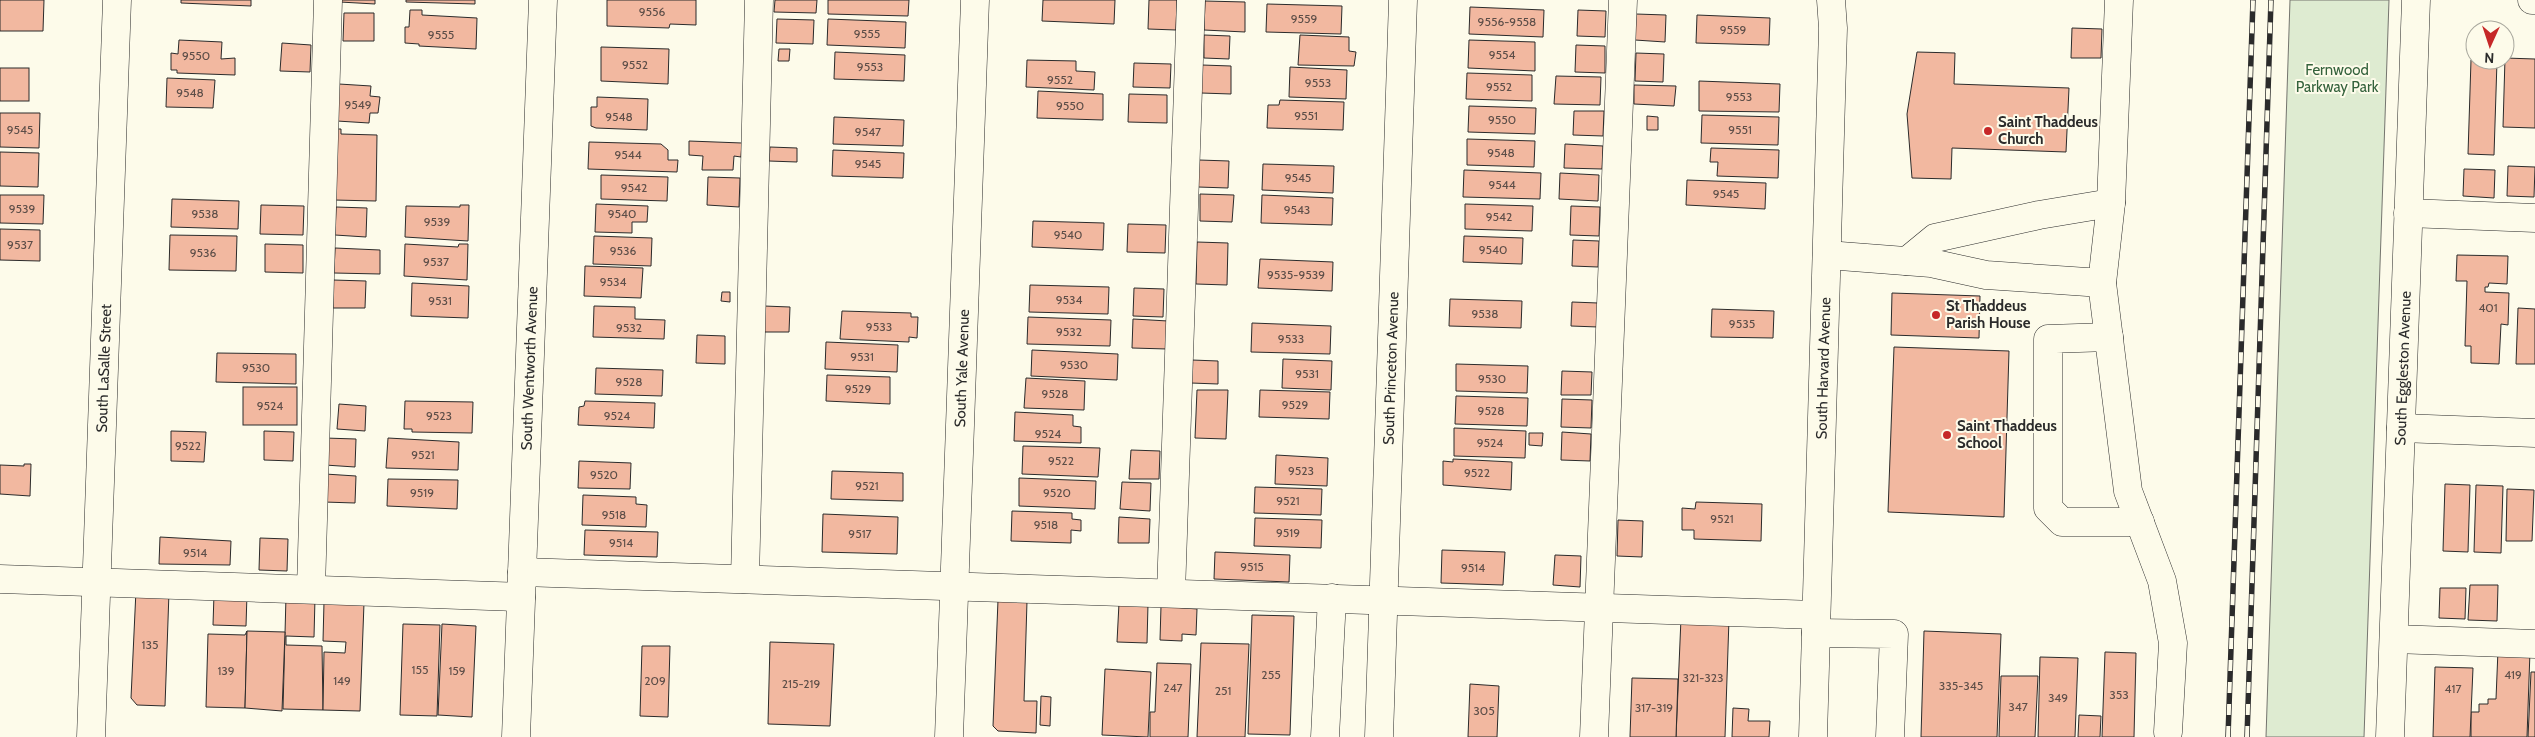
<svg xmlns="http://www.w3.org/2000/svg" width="2535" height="737" viewBox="0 0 2535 737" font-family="Cabin,sans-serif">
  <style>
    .green { fill: #deebd1; stroke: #74746e }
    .building { fill: #f2b8a0; stroke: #2b2b2b }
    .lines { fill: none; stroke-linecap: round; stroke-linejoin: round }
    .minor-casing { stroke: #2b2b2b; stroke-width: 29 }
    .minor { stroke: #fdfbea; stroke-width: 28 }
    .rail-casing { stroke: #2b2b2b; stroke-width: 5.5 }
    .rail { stroke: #fdfbea; stroke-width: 4; stroke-dasharray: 11; stroke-linecap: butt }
    .poi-dot { fill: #c62828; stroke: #fdfbea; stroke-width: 2 }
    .labels { text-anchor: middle; stroke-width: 4; stroke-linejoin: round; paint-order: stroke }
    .number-label { font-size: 12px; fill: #5d4e48 }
    .park-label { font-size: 15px; fill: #34623c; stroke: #fdfbea }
    .poi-label { font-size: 15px; font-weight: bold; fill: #2b2b2b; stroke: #fdfbea; text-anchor: start }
    .street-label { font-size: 15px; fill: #2b2b2b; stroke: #fdfbea }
  </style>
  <rect width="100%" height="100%" fill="#fdfbea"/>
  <polygon class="green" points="2290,0 2389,0 2364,737 2266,737"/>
  <g class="building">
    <polygon points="0,0 44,0 43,31 0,31"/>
    <polygon points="181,0 251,0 251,6 181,3"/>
    <polygon points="340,0 375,0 375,4 340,2"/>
    <polygon points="406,0 475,0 475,4 406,2"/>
    <polygon points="607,0 696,0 696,25 670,24 669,28 607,26"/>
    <polygon points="775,0 817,0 816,13 774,12"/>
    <polygon points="828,0 909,0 908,16 828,14"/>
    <polygon points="1043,0 1115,0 1114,24 1042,21"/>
    <polygon points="1149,0 1177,0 1176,30 1148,29"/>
    <polygon points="1205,1 1245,2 1245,32 1204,30"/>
    <polygon points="1267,4 1342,6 1341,34 1266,32"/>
    <polygon points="1470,7 1544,10 1543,37 1469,34"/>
    <polygon points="410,10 422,10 422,15 477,18 476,49 419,46 419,44 405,43 405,27 409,27"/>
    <polygon points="1578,10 1606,11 1605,37 1577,36"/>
    <polygon points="344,13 374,13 374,41 343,41"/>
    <polygon points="1636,14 1666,15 1665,42 1635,40"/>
    <polygon points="1697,15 1770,18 1769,45 1696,43"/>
    <polygon points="777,19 814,20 813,44 776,43"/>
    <polygon points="828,19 906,22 905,48 827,45"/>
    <polygon points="2072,28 2102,29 2101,58 2071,58"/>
    <polygon points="1204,35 1230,36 1229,59 1204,58"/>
    <polygon points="1300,35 1349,37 1349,51 1356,52 1354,66 1298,65"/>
    <polygon points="179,40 222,42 221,59 235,58 235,75 177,73 177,70 171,70 171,53 178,54"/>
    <polygon points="1469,40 1535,42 1535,71 1468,68"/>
    <polygon points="282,43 311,45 310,72 280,71"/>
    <polygon points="1576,45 1605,46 1605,73 1575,72"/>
    <polygon points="601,47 669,49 668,84 601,81"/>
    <polygon points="779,49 790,49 789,61 778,61"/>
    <polygon points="835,52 905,55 904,81 834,79"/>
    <polygon points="1917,52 1955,53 1954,84 2069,88 2066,152 1952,148 1951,179 1912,178 1907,114"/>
    <polygon points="1636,53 1664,54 1663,82 1635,81"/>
    <polygon points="2505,58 2535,59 2535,128 2503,127"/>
    <polygon points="1027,60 1076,61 1076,71 1095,72 1094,90 1026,87"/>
    <polygon points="2471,60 2497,61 2494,155 2468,154"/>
    <polygon points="1134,63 1171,64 1170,88 1133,87"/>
    <polygon points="1202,65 1231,66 1231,94 1201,93"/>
    <polygon points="1290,67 1347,70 1346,99 1289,97"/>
    <rect x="0" y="68" width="29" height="33"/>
    <polygon points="1467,73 1532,75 1532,101 1466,99"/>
    <polygon points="1556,76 1601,77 1600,105 1554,104"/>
    <polygon points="167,78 215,80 213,108 166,107"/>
    <polygon points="1699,81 1780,84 1779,112 1699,111"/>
    <polygon points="339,84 371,86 370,96 380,97 378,113 370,113 369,123 337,121"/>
    <polygon points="1634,85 1676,86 1674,106 1634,104"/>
    <polygon points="1038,91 1103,94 1103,120 1037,118"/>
    <polygon points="1129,94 1167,95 1167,123 1128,122"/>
    <polygon points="597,97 648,99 647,130 596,128 591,126 591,107 597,107"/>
    <polygon points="1280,100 1344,102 1343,130 1267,128 1268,105 1279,105"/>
    <polygon points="1469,106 1536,108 1535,134 1468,132"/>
    <polygon points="1574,111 1604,111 1603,136 1573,135"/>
    <polygon points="0,113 40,113 39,148 0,147"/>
    <polygon points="1702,115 1779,117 1778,145 1701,143"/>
    <polygon points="1647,116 1658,117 1658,130 1647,130"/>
    <polygon points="834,117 904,120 903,146 833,144"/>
    <polygon points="333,129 341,129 341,134 377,135 376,201 334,200"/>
    <polygon points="1467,139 1535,141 1534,167 1467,165"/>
    <polygon points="689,141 742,143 741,157 734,156 733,170 702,170 703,156 689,155"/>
    <polygon points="589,142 661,144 668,150 668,160 678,160 677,172 588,169"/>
    <polygon points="1565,144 1603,146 1602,169 1564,168"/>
    <polygon points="770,147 797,148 797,162 769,161"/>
    <polygon points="1711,148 1779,150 1778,178 1717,176 1718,162 1710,162"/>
    <polygon points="833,150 904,153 903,178 832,176"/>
    <polygon points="0,152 39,153 38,187 0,186"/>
    <polygon points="1199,160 1229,161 1228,188 1198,187"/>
    <polygon points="1263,164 1334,166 1333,193 1262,190"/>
    <polygon points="2508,166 2535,167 2534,197 2507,196"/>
    <polygon points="2464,169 2495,170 2494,198 2463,196"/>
    <polygon points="1464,170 1541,173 1540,199 1463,197"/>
    <polygon points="1560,173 1599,175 1598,201 1559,199"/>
    <polygon points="601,175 668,177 667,201 601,199"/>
    <polygon points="708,177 740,178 739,207 707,205"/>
    <polygon points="1687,180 1766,183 1765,209 1686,205"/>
    <polygon points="1200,194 1234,195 1232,222 1200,221"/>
    <polygon points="0,195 44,195 43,224 0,223"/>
    <polygon points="1262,195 1333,198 1332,225 1261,223"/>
    <polygon points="172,199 239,201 238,229 171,227"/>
    <polygon points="596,204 648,206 647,222 632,222 632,233 595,232"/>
    <polygon points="1465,204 1533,206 1532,231 1465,229"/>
    <polygon points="261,205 304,206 303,235 260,234"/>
    <polygon points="460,205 469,205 468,241 405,237 406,206 460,207"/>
    <polygon points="1571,206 1600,207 1599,236 1570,235"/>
    <polygon points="336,207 367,208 366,237 335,235"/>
    <polygon points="1033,221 1104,223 1103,250 1032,247"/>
    <polygon points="1128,224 1166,225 1165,253 1127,252"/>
    <polygon points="0,229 40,230 40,261 0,260"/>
    <polygon points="170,235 237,236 236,271 169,270"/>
    <polygon points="594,236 652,238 651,266 593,264"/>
    <polygon points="1464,236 1523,238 1522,264 1463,262"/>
    <polygon points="1573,240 1599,241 1598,267 1572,266"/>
    <polygon points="1197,242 1228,243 1227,285 1196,284"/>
    <polygon points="265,244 303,245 303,273 265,272"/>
    <polygon points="405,244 458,247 459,244 468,244 467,280 404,276"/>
    <polygon points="335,248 380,250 380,274 334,273"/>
    <polygon points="2457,255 2508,256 2507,284 2489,283 2488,287 2485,287 2485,292 2509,293 2508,325 2501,324 2499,364 2471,363 2471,346 2465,346 2467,281 2456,281"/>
    <polygon points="1260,259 1333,262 1332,291 1258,288"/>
    <polygon points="585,266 643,268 641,298 584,296"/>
    <polygon points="333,280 366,281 365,308 333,308"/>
    <polygon points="412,283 469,286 468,318 411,316"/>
    <polygon points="1030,285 1109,287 1108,314 1029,312"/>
    <polygon points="1134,288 1164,289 1163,317 1133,316"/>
    <polygon points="722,292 730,292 730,302 721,301"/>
    <polygon points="1892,293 1980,296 1979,338 1891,335"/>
    <polygon points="1450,299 1522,301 1521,328 1449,326"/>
    <polygon points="1572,302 1598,303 1598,327 1571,326"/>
    <polygon points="594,306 635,307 635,319 665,320 664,339 593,337"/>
    <polygon points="764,306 790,307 789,332 763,332"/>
    <polygon points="2518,308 2535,309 2535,364 2516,364"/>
    <polygon points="1712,309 1774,311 1773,338 1711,337"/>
    <polygon points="842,311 911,313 911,317 918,317 917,338 909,337 909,342 840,339"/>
    <polygon points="1028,317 1111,320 1110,346 1027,344"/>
    <polygon points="1133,319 1168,321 1167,349 1132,348"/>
    <polygon points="1252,323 1331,326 1330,354 1251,352"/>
    <polygon points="697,335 725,336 725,364 696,363"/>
    <polygon points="826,342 898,345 897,372 825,369"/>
    <polygon points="1894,347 2009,351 2004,517 1888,512"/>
    <polygon points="1032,350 1118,354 1117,380 1031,376"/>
    <polygon points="217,353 296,354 296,384 216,382"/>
    <polygon points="1283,359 1332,361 1331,390 1282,388"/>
    <polygon points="1192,360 1218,361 1218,384 1191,383"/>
    <polygon points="1456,364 1528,366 1527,393 1456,391"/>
    <polygon points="596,368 663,370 662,396 595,394"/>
    <polygon points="1562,371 1592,372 1591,395 1561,395"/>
    <polygon points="827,375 890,377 890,404 826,401"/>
    <polygon points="1026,378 1085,381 1084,410 1024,408"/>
    <rect x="243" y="387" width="54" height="38"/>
    <polygon points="1197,390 1228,390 1226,439 1195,438"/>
    <polygon points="1260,390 1330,392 1329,419 1259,417"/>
    <polygon points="1456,396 1528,398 1527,426 1455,424"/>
    <polygon points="1562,399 1592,400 1591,428 1561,427"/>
    <polygon points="405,401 473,402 472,433 412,432 412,429 404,429"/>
    <polygon points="585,401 655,403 654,428 578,425 579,407 584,406"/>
    <polygon points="339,404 366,406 365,431 337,429"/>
    <polygon points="1015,412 1073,415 1073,426 1081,427 1081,443 1014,441"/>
    <polygon points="1454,428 1526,431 1525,458 1454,456"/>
    <polygon points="171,431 206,432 204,462 171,461"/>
    <polygon points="264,431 294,432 293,461 264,460"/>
    <polygon points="1562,432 1591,434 1590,461 1561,460"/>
    <polygon points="1529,433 1543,433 1542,446 1529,445"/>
    <polygon points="325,438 356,439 355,467 325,465"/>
    <polygon points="388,438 459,442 458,470 386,468"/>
    <polygon points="1023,446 1100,448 1098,477 1022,474"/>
    <polygon points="1131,450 1160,451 1159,479 1129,479"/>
    <polygon points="1276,455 1328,458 1327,486 1275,484"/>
    <polygon points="1453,459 1512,462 1511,490 1443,485 1443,461 1453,462"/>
    <polygon points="579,461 631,463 630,489 578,488"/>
    <polygon points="24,464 31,464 30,496 0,494 0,465 24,466"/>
    <polygon points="832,471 903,473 903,501 831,499"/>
    <polygon points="325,474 356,476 355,503 324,502"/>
    <polygon points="1019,478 1096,481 1095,509 1019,506"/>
    <polygon points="388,479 458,480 457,509 387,506"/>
    <polygon points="1122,482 1151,483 1150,511 1120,509"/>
    <polygon points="2445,484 2470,485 2468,552 2443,551"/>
    <polygon points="2476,485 2503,486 2501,553 2474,552"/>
    <polygon points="1255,487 1322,489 1321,515 1254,513"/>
    <polygon points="2507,489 2534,490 2532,541 2506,541"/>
    <polygon points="583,495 636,497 636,504 647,505 646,527 582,525"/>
    <polygon points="1696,502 1762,504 1761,541 1694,539 1694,530 1682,530 1682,508 1695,509"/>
    <polygon points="1012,511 1072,513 1072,519 1081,520 1081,531 1071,530 1071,543 1011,541"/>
    <polygon points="823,514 898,517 897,554 822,552"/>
    <polygon points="1119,517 1150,519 1149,543 1118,543"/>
    <polygon points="1255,518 1322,520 1321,548 1254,546"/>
    <polygon points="1618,520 1643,521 1642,557 1617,556"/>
    <polygon points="585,530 658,532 657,557 584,555"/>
    <polygon points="160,537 231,541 230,565 159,564"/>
    <polygon points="260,538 288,539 287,571 259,570"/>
    <polygon points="1442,550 1505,552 1503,585 1441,583"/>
    <polygon points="1215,552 1290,555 1289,582 1214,579"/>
    <polygon points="1555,555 1581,556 1580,587 1553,585"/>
    <polygon points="2470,585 2498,585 2497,621 2468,620"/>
    <polygon points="2440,588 2466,588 2465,619 2439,618"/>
    <polygon points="136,590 169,592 165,706 137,705 131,698"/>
    <polygon points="214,594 247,594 246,626 213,625"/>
    <polygon points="286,596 315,598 314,637 286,636 286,645 322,646 323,710 283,709"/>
    <polygon points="998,600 1027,601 1024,701 1037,701 1036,733 998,731 993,726"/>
    <polygon points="324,602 364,603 360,711 323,710 324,652 345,653 346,642 323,641"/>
    <polygon points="1119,603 1148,604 1147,643 1117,642"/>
    <polygon points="1161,606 1197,609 1196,635 1182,634 1182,641 1160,640"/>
    <polygon points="1252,615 1294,616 1290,735 1248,734"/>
    <polygon points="1681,618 1729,619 1725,737 1676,737"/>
    <polygon points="403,624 440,625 437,716 400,715"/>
    <polygon points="442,624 476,626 472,717 438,715"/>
    <polygon points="247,631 245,708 206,707 208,634 245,635"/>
    <polygon points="247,631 285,632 282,711 245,708"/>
    <polygon points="1924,631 2001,634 1997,737 1921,737"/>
    <polygon points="770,642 834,644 830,726 768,724"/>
    <polygon points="1201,643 1249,644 1245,737 1197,737"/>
    <polygon points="642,646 670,646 668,717 640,716"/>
    <polygon points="2498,650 2530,651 2527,737 2471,737 2471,712 2479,712 2479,704 2488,704 2488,699 2496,699"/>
    <polygon points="2105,652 2136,653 2134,737 2102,737"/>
    <polygon points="2040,657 2078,658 2075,737 2038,737"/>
    <polygon points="1157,663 1191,664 1188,737 1150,737 1150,712 1155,712"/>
    <polygon points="2435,667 2473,668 2470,737 2433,737"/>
    <polygon points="1105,669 1151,672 1148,737 1102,735"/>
    <polygon points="2531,672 2535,672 2535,737 2528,737"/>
    <polygon points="2001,676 2038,676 2035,737 1999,737"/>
    <polygon points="1632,678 1678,679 1676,737 1630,737"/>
    <polygon points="1470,684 1499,686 1497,737 1468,737"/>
    <polygon points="1041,696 1051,697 1050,726 1040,725"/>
    <polygon points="1733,708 1749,709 1748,721 1770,721 1769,737 1732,737"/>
    <polygon points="2079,715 2101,716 2100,737 2078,737"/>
  </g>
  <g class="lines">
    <g class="minor-casing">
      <g id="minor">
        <polyline points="2532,0 2535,0"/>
        <polyline points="2408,213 2535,218"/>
        <polyline points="1827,255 1931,263 1986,275 2102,283 2111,203 2119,0"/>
        <polyline points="1907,261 1935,238 2039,215 2111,203"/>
        <polyline points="2102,283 2128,491 2162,581 2173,643 2168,732"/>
        <polyline points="2109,337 2048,339 2048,508 2062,522 2140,522"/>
        <polyline points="2401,428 2535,433"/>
        <polyline points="522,572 1816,615"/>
        <polyline points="0,579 521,597"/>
        <polyline points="745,579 759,0"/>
        <polyline points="311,589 328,0"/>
        <polyline points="1171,593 1191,0"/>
        <polyline points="1816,633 1894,634 1890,737"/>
        <polyline points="2394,639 2535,644"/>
        <path id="s1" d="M91 737 117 0"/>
        <path id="s2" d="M516 737 543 0"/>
        <path id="s3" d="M949 737 975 0"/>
        <polyline points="1325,737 1332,598"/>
        <path id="s4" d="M1379 737 1403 0"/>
        <polyline points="1594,737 1623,0"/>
        <path id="s5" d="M1813 737 1833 28 1831 0"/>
        <path id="s6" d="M2390 737 2416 0"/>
      </g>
    </g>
    <use href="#minor" class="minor"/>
    <g class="rail-casing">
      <g id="rail">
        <polyline points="2228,737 2253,0"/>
        <polyline points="2247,737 2271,0"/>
      </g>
    </g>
    <use href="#rail" class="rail"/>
  </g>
  <g class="poi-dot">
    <circle cx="1988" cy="131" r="5"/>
    <circle cx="1936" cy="315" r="5"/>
    <circle cx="1947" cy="435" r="5"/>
  </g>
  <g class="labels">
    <g class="number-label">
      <text x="652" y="16">9556</text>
      <text x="1304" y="23">9559</text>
      <text x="1507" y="26">9556-9558</text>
      <text x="1733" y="34">9559</text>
      <text x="867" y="38">9555</text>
      <text x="441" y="39">9555</text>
      <text x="1502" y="59">9554</text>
      <text x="196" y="60">9550</text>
      <text x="635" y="69">9552</text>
      <text x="870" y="71">9553</text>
      <text x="1060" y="84">9552</text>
      <text x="1318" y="87">9553</text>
      <text x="1499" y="91">9552</text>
      <text x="190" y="97">9548</text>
      <text x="1739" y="101">9553</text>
      <text x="358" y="109">9549</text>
      <text x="1070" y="110">9550</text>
      <text x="1306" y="120">9551</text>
      <text x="619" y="121">9548</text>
      <text x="1502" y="124">9550</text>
      <text x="20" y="134">9545</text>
      <text x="1740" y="134">9551</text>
      <text x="868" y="136">9547</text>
      <text x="1501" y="157">9548</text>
      <text x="628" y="159">9544</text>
      <text x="868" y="168">9545</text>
      <text x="1298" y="182">9545</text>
      <text x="1502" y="189">9544</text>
      <text x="634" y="192">9542</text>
      <text x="1726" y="198">9545</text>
      <text x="22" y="213">9539</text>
      <text x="1297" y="214">9543</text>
      <text x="205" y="218">9538</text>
      <text x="622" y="218">9540</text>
      <text x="1499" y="221">9542</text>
      <text x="437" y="226">9539</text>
      <text x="1068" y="239">9540</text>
      <text x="20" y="249">9537</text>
      <text x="1493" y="254">9540</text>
      <text x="623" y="255">9536</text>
      <text x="203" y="257">9536</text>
      <text x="436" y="266">9537</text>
      <text x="1296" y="279">9535-9539</text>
      <text x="613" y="286">9534</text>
      <text x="1069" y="304">9534</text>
      <text x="440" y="305">9531</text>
      <text x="2488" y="312">401</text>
      <text x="1485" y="318">9538</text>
      <text x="1742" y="328">9535</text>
      <text x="879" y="331">9533</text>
      <text x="629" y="332">9532</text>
      <text x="1069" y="336">9532</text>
      <text x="1291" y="343">9533</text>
      <text x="862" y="361">9531</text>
      <text x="1074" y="369">9530</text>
      <text x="256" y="372">9530</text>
      <text x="1307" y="378">9531</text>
      <text x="1492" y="383">9530</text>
      <text x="629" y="386">9528</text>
      <text x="858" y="393">9529</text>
      <text x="1055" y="398">9528</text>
      <text x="1295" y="409">9529</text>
      <text x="270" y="410">9524</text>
      <text x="1491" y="415">9528</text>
      <text x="439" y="420">9523</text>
      <text x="617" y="420">9524</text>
      <text x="1048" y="438">9524</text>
      <text x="1490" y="447">9524</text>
      <text x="188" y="450">9522</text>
      <text x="423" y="459">9521</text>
      <text x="1061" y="465">9522</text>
      <text x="1301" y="475">9523</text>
      <text x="1477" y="477">9522</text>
      <text x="604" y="479">9520</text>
      <text x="867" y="490">9521</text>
      <text x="422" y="497">9519</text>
      <text x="1057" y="497">9520</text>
      <text x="1288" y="505">9521</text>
      <text x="614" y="519">9518</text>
      <text x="1722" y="523">9521</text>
      <text x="1046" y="529">9518</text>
      <text x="1288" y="537">9519</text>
      <text x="860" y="538">9517</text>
      <text x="621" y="547">9514</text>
      <text x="195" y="557">9514</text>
      <text x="1252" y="571">9515</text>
      <text x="1473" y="572">9514</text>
      <text x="150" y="649">135</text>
      <text x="420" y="674">155</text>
      <text x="226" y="675">139</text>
      <text x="457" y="675">159</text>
      <text x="1271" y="679">255</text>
      <text x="2513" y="679">419</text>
      <text x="1703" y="682">321-323</text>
      <text x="342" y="685">149</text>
      <text x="655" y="685">209</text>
      <text x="801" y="688">215-219</text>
      <text x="1961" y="690">335-345</text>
      <text x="1173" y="692">247</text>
      <text x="2453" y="693">417</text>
      <text x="1223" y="695">251</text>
      <text x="2119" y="699">353</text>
      <text x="2058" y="702">349</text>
      <text x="2018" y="711">347</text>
      <text x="1654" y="712">317-319</text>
      <text x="1484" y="715">305</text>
    </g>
    <g class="park-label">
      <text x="2337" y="75">Fernwood<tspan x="2337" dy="17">Parkway Park</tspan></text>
    </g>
    <g class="poi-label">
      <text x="1998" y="127">Saint Thaddeus<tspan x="1998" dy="17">Church</tspan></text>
      <text x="1946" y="311">St Thaddeus<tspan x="1946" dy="17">Parish House</tspan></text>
      <text x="1957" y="431">Saint Thaddeus<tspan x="1957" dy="17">School</tspan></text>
    </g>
    <g class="street-label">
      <text dy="5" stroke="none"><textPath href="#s3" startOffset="369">South Yale Avenue</textPath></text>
      <text dy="5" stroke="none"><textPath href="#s4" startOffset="369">South Princeton Avenue</textPath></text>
      <text dy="5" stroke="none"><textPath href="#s5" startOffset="369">South Harvard Avenue</textPath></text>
      <text dy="5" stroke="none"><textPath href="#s1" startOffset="369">South LaSalle Street</textPath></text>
      <text dy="5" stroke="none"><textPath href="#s2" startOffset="369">South Wentworth Avenue</textPath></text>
      <text dy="5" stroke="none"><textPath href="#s6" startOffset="369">South Eggleston Avenue</textPath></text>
    </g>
  </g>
  <g transform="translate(2490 45) rotate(183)"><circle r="24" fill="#fdfbea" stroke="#a9a89e"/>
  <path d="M0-4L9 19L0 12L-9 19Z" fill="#c62828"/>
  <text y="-8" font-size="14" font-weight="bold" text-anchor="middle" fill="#2b2b2b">N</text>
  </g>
</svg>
